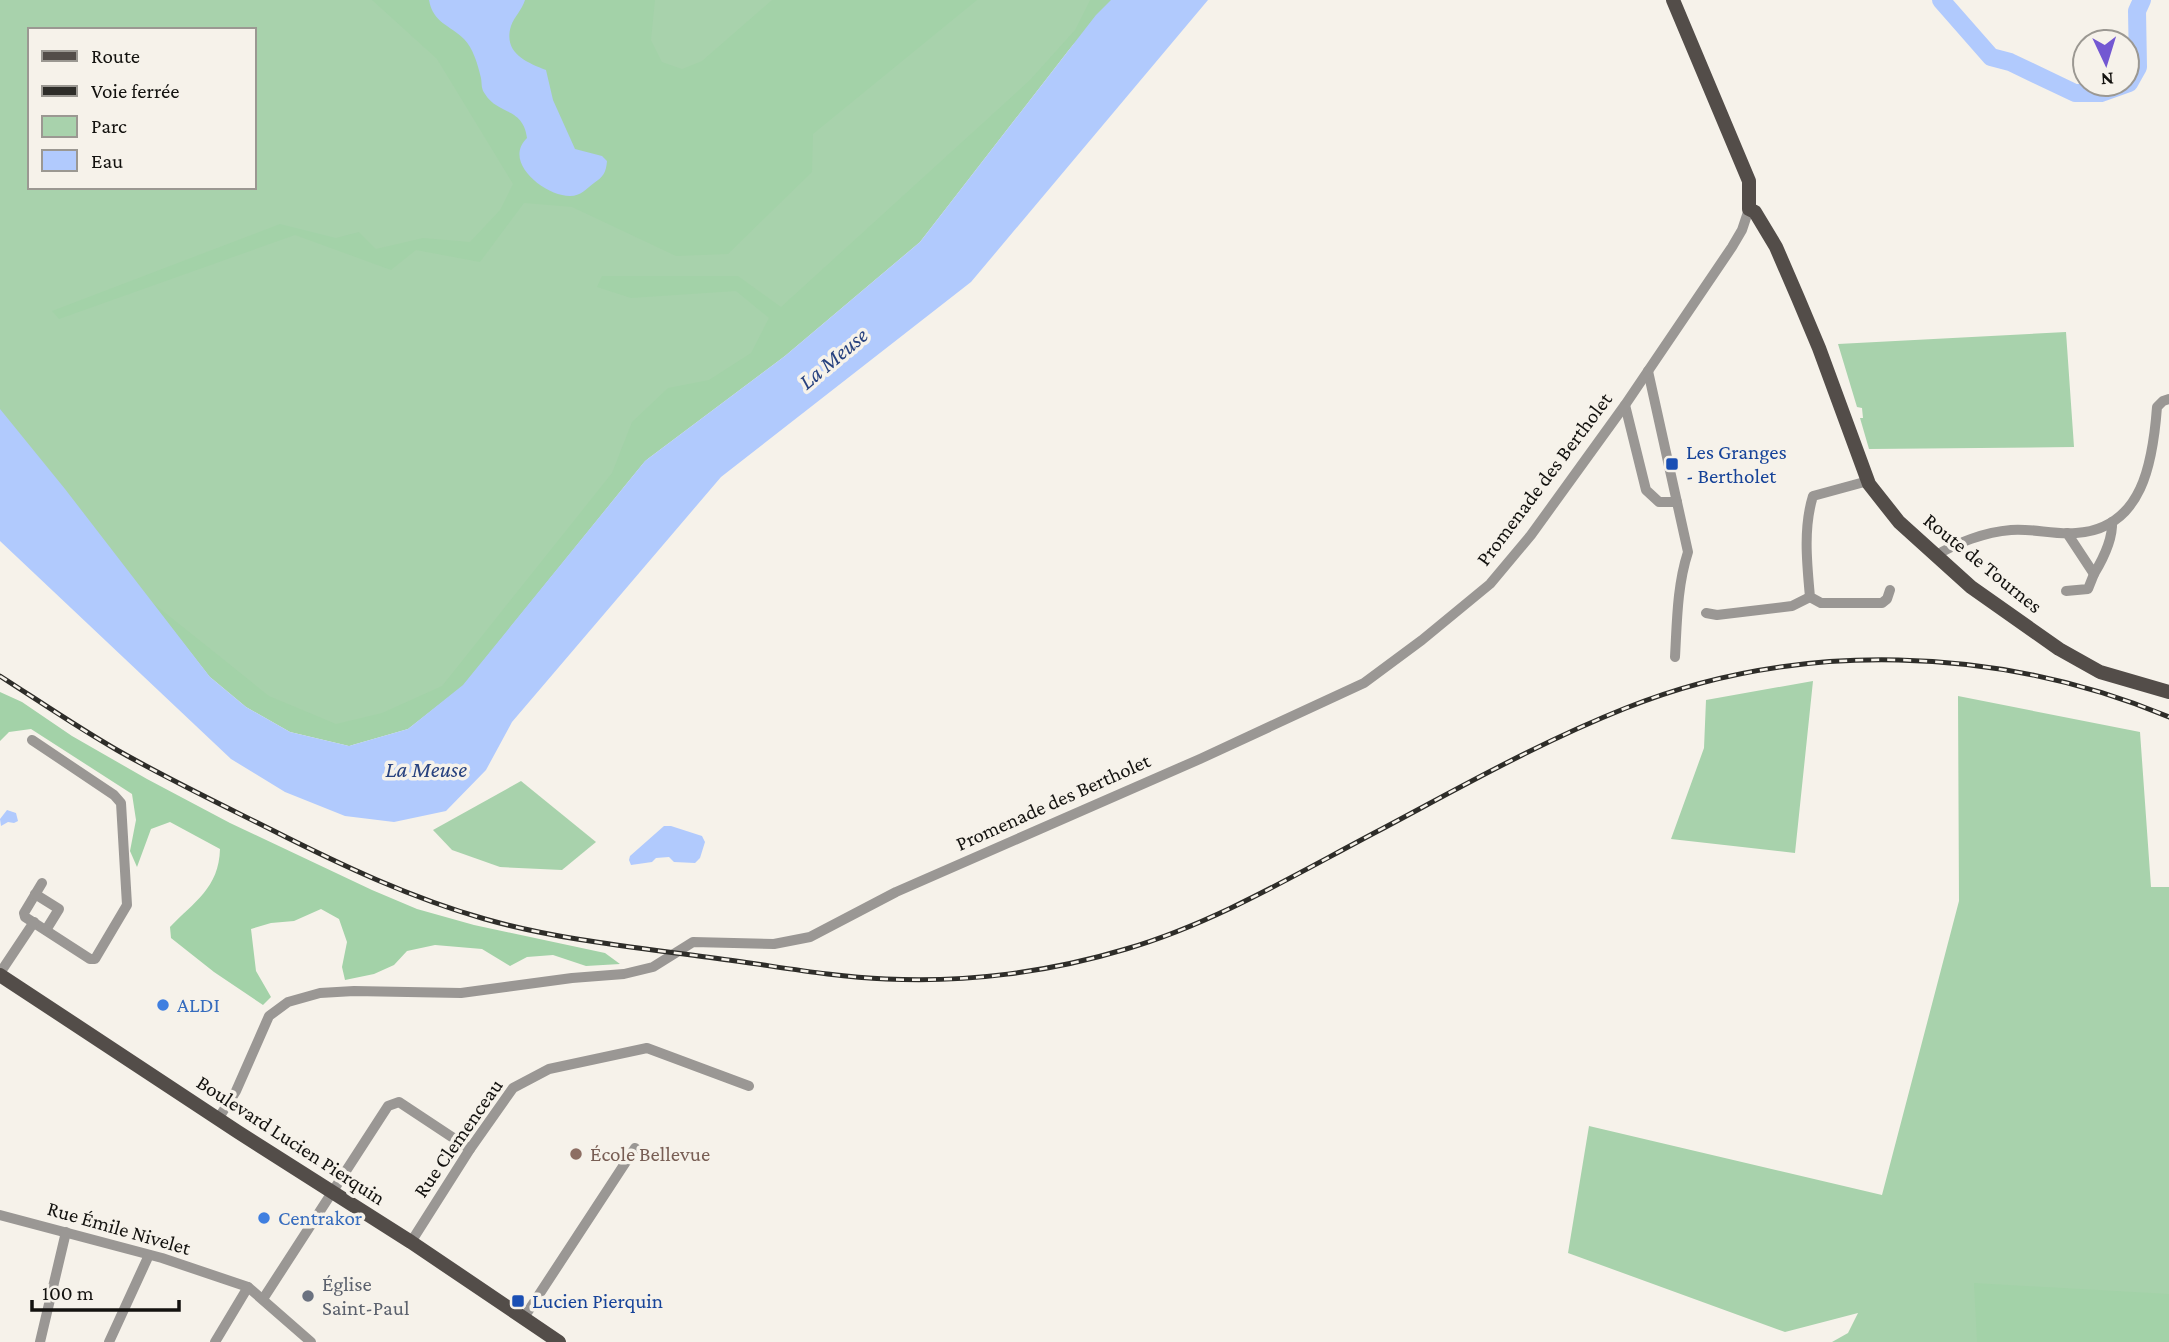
<svg xmlns="http://www.w3.org/2000/svg" width="2169" height="1342" viewBox="0 0 2169 1342" font-family="'Crimson Pro',serif">
  <style>
    .green { fill: #a8d2ac; fill-rule: evenodd }
    .forest { fill: #a3d2a8 }
    .water { fill: #b1cafd }
    .lines { fill: none; stroke-linecap: round; stroke-linejoin: round }
    .river { stroke: #b1cafd; stroke-width: 18 }
    .minor { stroke: #9a9794; stroke-width: 10 }
    .major { stroke: #534d49; stroke-width: 14 }
    .rail-casing { stroke: #2e2d29; stroke-width: 5 }
    .rail { stroke: #f6f2ea; stroke-width: 2.5; stroke-dasharray: 8; stroke-linecap: butt }
    .transit-dot { fill: #1a4fb4; stroke: #f6f2ea; stroke-width: 2.5 }
    .shop-dot { fill: #3f7fe0; stroke: #f6f2ea; stroke-width: 2.5 }
    .education-dot { fill: #8d6e63; stroke: #f6f2ea; stroke-width: 2.5 }
    .worship-dot { fill: #6b7280; stroke: #f6f2ea; stroke-width: 2.5 }
    .labels { text-anchor: middle; stroke-width: 7; stroke-linejoin: round; paint-order: stroke }
    .transit-label { font-size: 21px; fill: #164399; stroke: #f6f2ea; text-anchor: start }
    .street-label { font-size: 21px; fill: #13120f; stroke: #f6f2ea }
    .shop-label { font-size: 21px; fill: #366cbe; stroke: #f6f2ea; text-anchor: start }
    .education-label { font-size: 21px; fill: #785e54; stroke: #f6f2ea; text-anchor: start }
    .worship-label { font-size: 21px; fill: #5b616d; stroke: #f6f2ea; text-anchor: start }
    .water-label { font-size: 23px; font-style: italic; fill: #28427f; stroke: #f6f2ea }
  </style>
  <rect width="100%" height="100%" fill="#f6f2ea"/>
  <g class="green">
    <path d="M0 0H1116L1069 49 645 461 442 702 349 746 210 677 0 411ZM30 30H254V187H30Z"/>
    <polygon points="2066,332 2074,447 1869,449 1860,418 1863,418 1862,408 1857,407 1838,344"/>
    <polygon points="1813,681 1795,853 1671,839 1704,748 1706,700"/>
    <polygon points="1958,696 2140,732 2151,887 2169,887 2169,1342 1832,1342 1848,1333 1858,1313 1785,1332 1568,1253 1589,1126 1882,1195 1959,901"/>
    <polygon points="521,781 596,842 562,870 500,867 452,850 433,830"/>
  </g>
  <g class="forest">
    <polygon points="372,0 655,0 651,40 662,62 682,69 702,61 772,0 977,0 813,134 812,172 728,254 676,256 572,207 524,203 480,262 416,250 391,270 295,235 59,319 52,311 280,224 336,238 359,232 376,249 423,238 470,242 500,210 513,184 437,59"/>
    <polygon points="1090,0 1111,0 1096,15 920,242 785,356 645,461 463,686 408,729 349,746 290,732 246,707 210,677 153,603 269,696 336,724 382,713 442,686 612,473 632,422 668,388 709,380 751,353 769,318 736,291 631,298 597,287 602,276 738,276 781,307 1030,80 1075,30"/>
    <path d="M0 692 22 702 72 736 147 779 230 823 372 890 417 909 474 925 605 953 620 964 586 966 553 955 527 957 510 966 482 949 435 945 407 951 394 965 374 974 345 980 342 967 347 942 339 919 321 909 294 921 271 923 251 929 256 971 271 997 263 1005 214 972 171 938 170 927C194 902 219 888 220 849L170 822 151 829 137 867 130 851 136 820 132 794 31 729 9 732 0 741Z"/>
    <polygon points="1974,1283 2169,1294 2169,1342 1977,1342"/>
  </g>
  <g class="water">
    <path d="M429 0H525C522 10 514 17 511 26 503 52 525 62 546 70L553 100 575 149 602 156 607 161C606 173 603 177 594 183 586 189 581 196 570 196 545 196 502 162 527 138 523 107 498 115 485 94 481 89 482 84 481 78 478 65 473 48 464 39 450 25 433 23 429 0Z"/>
    <polygon points="1111,0 1208,0 971,282 721,477 512,722 486,770 446,811 394,822 345,816 285,792 231,759 0,541 0,409 65,489 210,677 246,707 290,732 349,746 408,729 463,685 645,461 785,356 920,242 1096,15"/>
    <polygon points="7,810 16,813 18,821 14,823 8,822 1,826 0,819"/>
    <polygon points="664,826 671,826 702,836 705,842 700,858 695,863 674,862 669,857 656,858 652,862 631,865 629,860 630,856"/>
  </g>
  <g class="lines">
    <polyline class="river" points="1941,0 1991,57 2010,62 2075,93 2101,93 2129,83 2138,67 2137,11 2142,0"/>
    <g class="minor">
      <path d="M1648 371 1688 552C1677 586 1677 622 1675 657"/>
      <polyline points="1625,405 1646,490 1659,502 1677,502"/>
      <path d="M1868 481 1813 496C1803 528 1807 564 1810 597L1821 603H1882L1887 599 1890 590"/>
      <path d="M2067 533 2094 574C2103 559 2113 540 2112 522"/>
      <path d="M1935 556C1956 543 1985 532 2011 530 2032 528 2054 535 2076 533 2143 529 2153 461 2157 407L2163 401 2169 399"/>
      <polyline points="2066,591 2088,589 2094,574"/>
      <polyline points="1706,613 1717,615 1792,606 1810,597"/>
      <polyline points="32,740 114,795 121,803 127,905 95,959 90,959 25,917 24,913 42,883"/>
      <polyline points="35,894 59,909 46,930"/>
      <polyline points="0,973 34,922"/>
      <polyline points="218,1119 236,1091 269,1016 288,1002 320,993 354,991 461,993 572,978 624,974 653,967 693,942 774,944 810,937 896,892 1200,759 1364,683 1422,640 1490,584 1531,535 1625,405 1732,247 1742,230 1749,209"/>
      <polyline points="0,1215 162,1258 248,1287 311,1342"/>
      <polyline points="411,1242 470,1149 513,1088 549,1069 647,1048 749,1086"/>
      <polyline points="263,1299 388,1106 399,1102 470,1149"/>
      <polyline points="523,1319 635,1148"/>
      <polyline points="40,1342 66,1232"/>
      <polyline points="109,1342 149,1255"/>
      <polyline points="215,1342 248,1287"/>
    </g>
    <g class="major">
      <polyline points="1673,0 1749,181 1749,209 1755,212 1776,247 1798,298 1819,348 1869,484 1899,522 1971,587 2059,649 2100,672 2169,692"/>
      <polyline points="0,975 238,1132 411,1242 559,1342"/>
    </g>
    <g class="rail-casing">
      <path id="rail" d="M0 676C39 701 77 727 117 750 168 779 220 804 272 830 341 865 411 898 485 919 566 942 653 949 736 961 786 968 836 977 886 979 966 983 1050 972 1126 949 1215 923 1296 874 1378 831 1459 788 1540 742 1626 708 1798 639 1999 646 2169 717"/>
    </g>
    <use href="#rail" class="rail"/>
  </g>
  <g class="transit-dot">
    <rect x="1665" y="457" width="14" height="14" rx="3.5"/>
    <rect x="511" y="1294" width="14" height="14" rx="3.5"/>
  </g>
  <g class="shop-dot">
    <circle cx="163" cy="1005" r="7"/>
    <circle cx="264" cy="1218" r="7"/>
  </g>
  <circle class="education-dot" cx="576" cy="1154" r="7"/>
  <circle class="worship-dot" cx="308" cy="1296" r="7"/>
  <g class="labels">
    <g class="transit-label">
      <text x="1686" y="459">Les Granges<tspan x="1686" dy="24">- Bertholet</tspan></text>
      <text x="532" y="1308">Lucien Pierquin</text>
    </g>
    <g class="street-label">
      <text transform="translate(1544 479) rotate(-53)" y="7">Promenade des Bertholet</text>
      <text transform="translate(1983 563) rotate(39)" y="7">Route de Tournes</text>
      <text transform="translate(1053 802) rotate(-24)" y="7">Promenade des Bertholet</text>
      <text transform="translate(458 1138) rotate(-55)" y="7">Rue Clemenceau</text>
      <text transform="translate(291 1140) rotate(33)" y="7">Boulevard Lucien Pierquin</text>
      <text transform="translate(119 1228) rotate(16)" y="7">Rue Émile Nivelet</text>
    </g>
    <g class="shop-label">
      <text x="177" y="1012">ALDI</text>
      <text x="278" y="1225">Centrakor</text>
    </g>
    <g class="education-label">
      <text x="590" y="1161">École Bellevue</text>
    </g>
    <g class="worship-label">
      <text x="322" y="1291">Église<tspan x="322" dy="24">Saint-Paul</tspan></text>
    </g>
    <g class="water-label">
      <text transform="translate(833 358) rotate(-40)" y="8">La Meuse</text>
      <text x="426" y="777">La Meuse</text>
    </g>
  </g>
  <rect x="28" y="28" width="228" height="161" fill="#f6f2ea" stroke="#9b9892" stroke-width="2"/>
  <rect x="42" y="51" width="35" height="10" fill="#534d49" stroke="#9b9892" stroke-width="2"/>
  <text x="91" y="63" font-size="21" fill="#13120f">Route</text>
  <rect x="42" y="86" width="35" height="10" fill="#2e2d29" stroke="#9b9892" stroke-width="2"/>
  <text x="91" y="98" font-size="21" fill="#13120f">Voie ferrée</text>
  <rect x="42" y="116" width="35" height="21" fill="#a8d2ac" stroke="#9b9892" stroke-width="2"/>
  <text x="91" y="133" font-size="21" fill="#13120f">Parc</text>
  <rect x="42" y="150" width="35" height="21" fill="#b1cafd" stroke="#9b9892" stroke-width="2"/>
  <text x="91" y="168" font-size="21" fill="#13120f">Eau</text>
  <g transform="translate(2106 63) rotate(176)"><circle r="33" fill="#f6f2ea" stroke="#9b9892" stroke-width="2"/>
  <path d="M0-5L12 26L0 18L-12 26Z" fill="#7358d2"/>
  <text y="-10" font-size="19" font-weight="bold" text-anchor="middle" fill="#13120f">N</text>
  </g>
  <path d="M32 1300v10h147v-10" fill="none" stroke="#13120f" stroke-width="3.5"/>
  <text x="42" y="1300" font-size="21" fill="#13120f" stroke="#f6f2ea" stroke-width="5" paint-order="stroke">100 m</text>
</svg>
